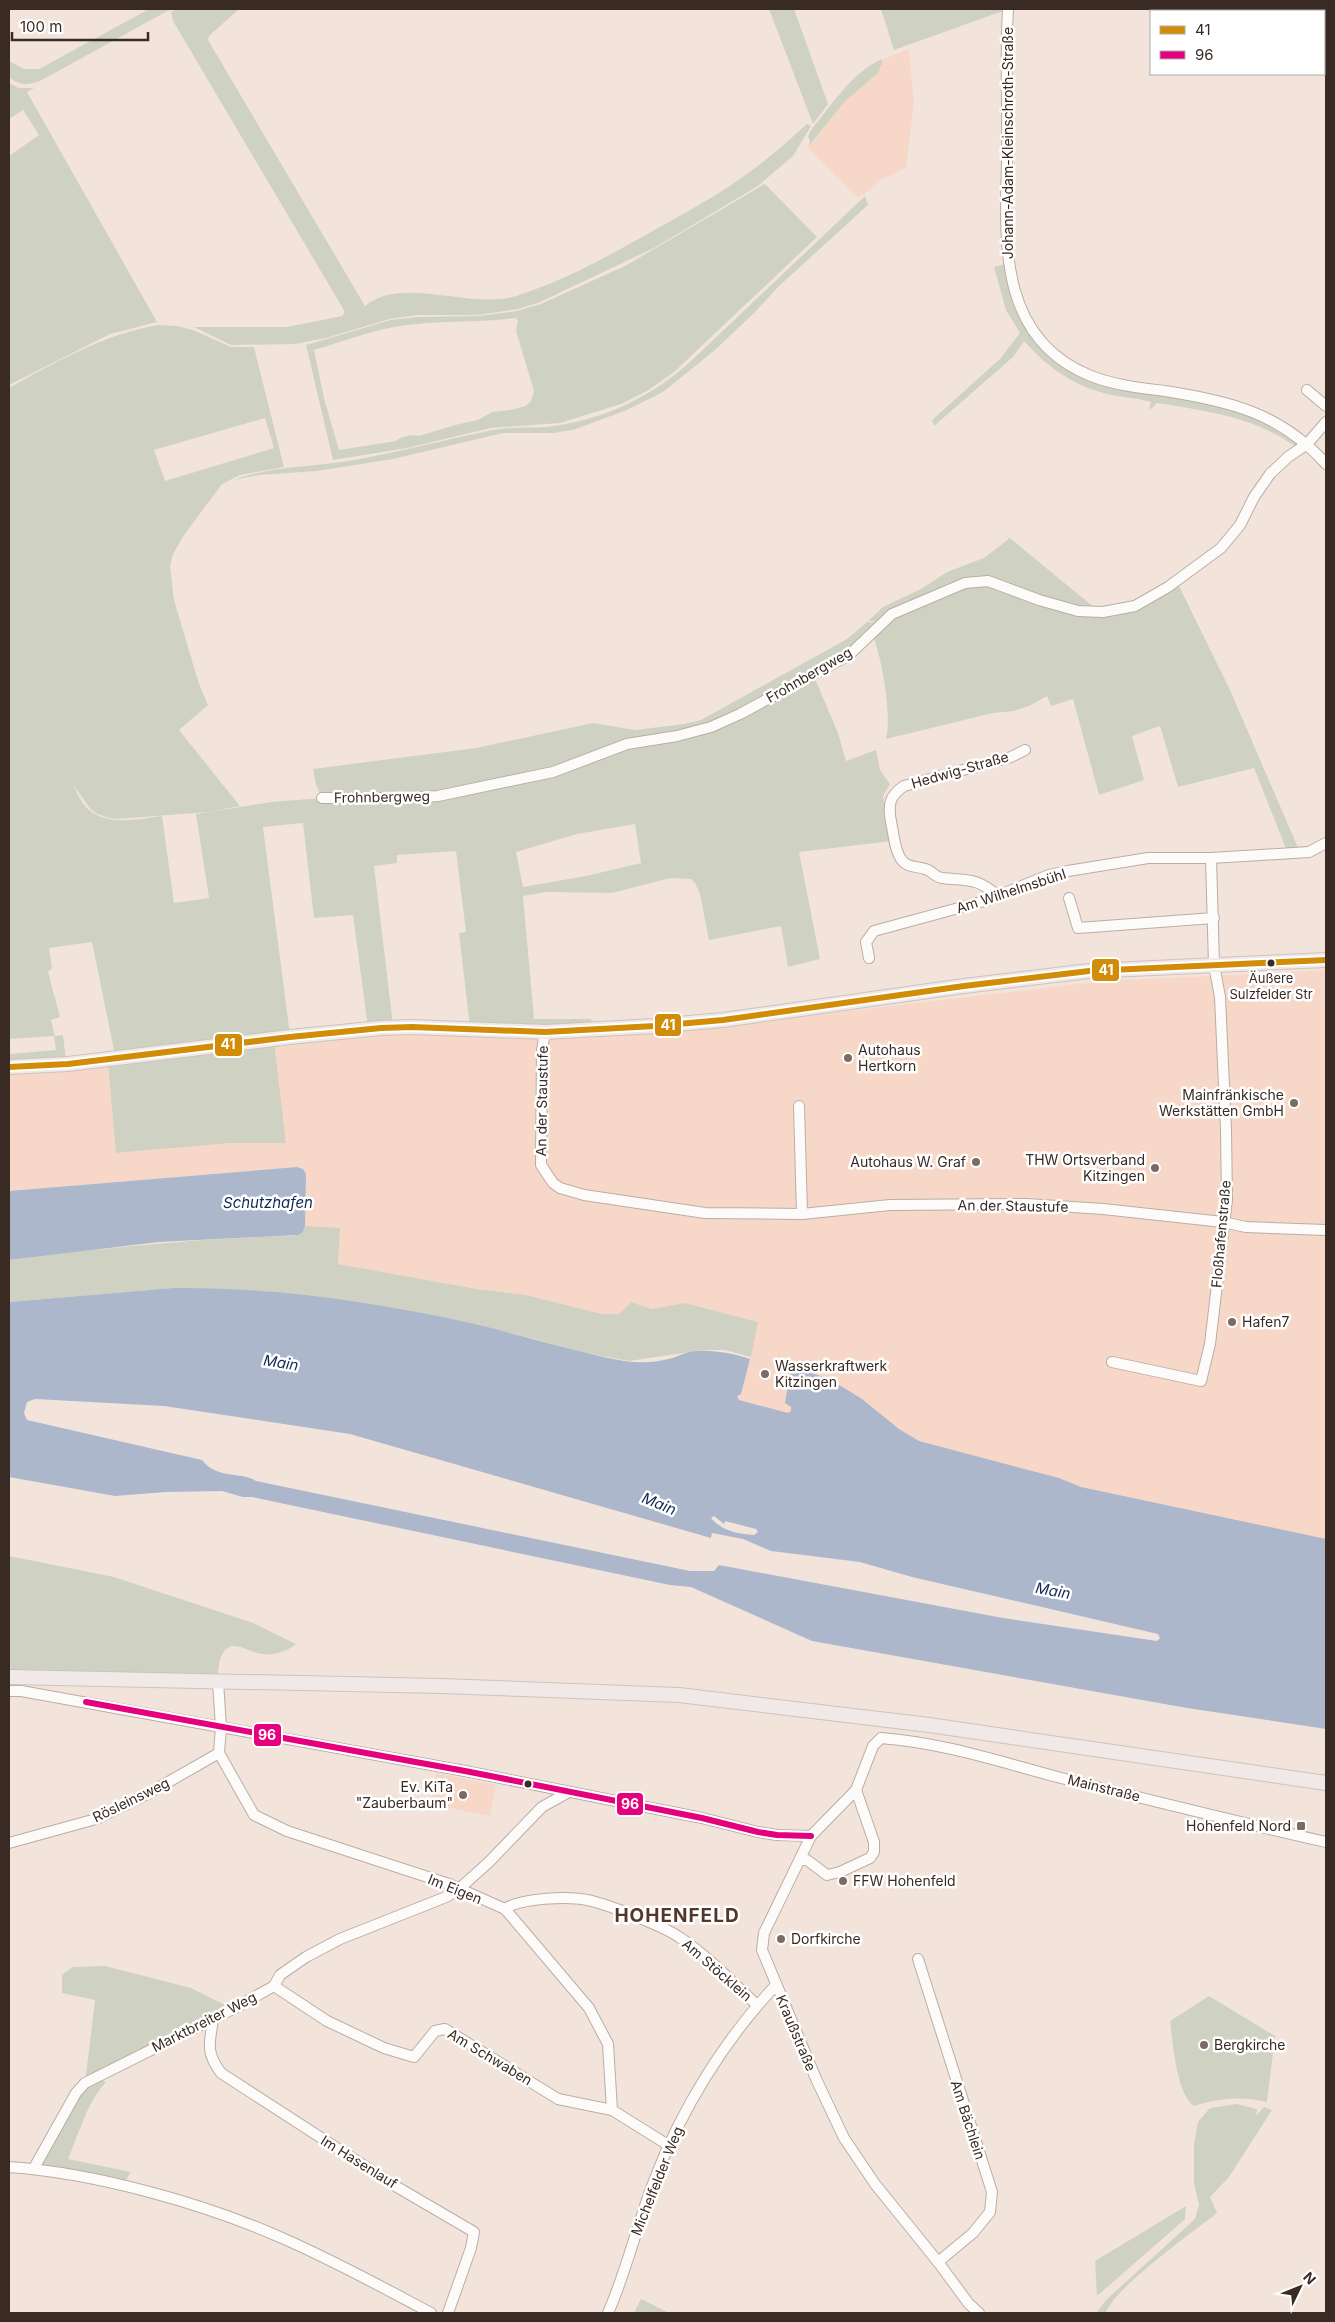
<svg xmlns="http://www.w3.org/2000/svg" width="1335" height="2322" viewBox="0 0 1335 2322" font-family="Inter,sans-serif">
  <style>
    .built { fill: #f7d8c8 }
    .green { fill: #cfd2c2; fill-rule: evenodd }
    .water { fill: #acb7cc; fill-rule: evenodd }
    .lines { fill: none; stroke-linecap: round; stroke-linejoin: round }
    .minor-casing { stroke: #baada6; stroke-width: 12 }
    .major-casing { stroke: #ccc3be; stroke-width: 16 }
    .minor { stroke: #fdfbfa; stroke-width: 10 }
    .major { stroke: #f1e8e8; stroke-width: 14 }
    .bus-1-casing { stroke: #fff; stroke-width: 10 }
    .bus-2-casing { stroke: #fff; stroke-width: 10 }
    .bus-1 { stroke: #d18d07; stroke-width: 6 }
    .bus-2 { stroke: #e5007d; stroke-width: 6 }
    .bus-dot { fill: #392b24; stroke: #fff; stroke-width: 2 }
    .poi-dot { fill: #7a6c64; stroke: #fff; stroke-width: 2 }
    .labels { text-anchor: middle; stroke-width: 5; stroke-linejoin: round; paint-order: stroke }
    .bus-label { font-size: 13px; fill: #392b24; stroke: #fff }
    .street-label { font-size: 14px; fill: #392b24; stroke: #fff }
    .poi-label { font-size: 14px; fill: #392b24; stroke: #fff; text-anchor: start }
    .water-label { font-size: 15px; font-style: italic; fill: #0d2955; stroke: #fff }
    .district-label { font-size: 19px; font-weight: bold; letter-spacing: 1px; fill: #533728; stroke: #fff }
    .line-badge { stroke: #fff; stroke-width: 2 }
    .badge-label { font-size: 14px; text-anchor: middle; font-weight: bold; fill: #fff }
  </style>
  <rect width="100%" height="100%" fill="#f3e4db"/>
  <g class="built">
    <polygon points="909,49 914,103 906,168 881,180 859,198 808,148 845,101 881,68 882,59"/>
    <polygon points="1326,970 1326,1545 1092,1493 733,1400 750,1359 758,1322 685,1303 652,1309 631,1302 619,1314 602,1314 526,1295 477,1289 338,1264 340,1228 305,1226 306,1174 297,1167 9,1191 9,1071 108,1062 117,1153 231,1143 286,1143 274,1041 371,1032 486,1036 779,1019 1104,981"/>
    <polygon points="436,1773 496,1785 490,1816 430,1804"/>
  </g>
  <g class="green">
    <path d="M149 9H171L40 81C27 85 20 86 9 77V61L24 69H39Z"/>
    <path d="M177 9H239L209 36 208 40 365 306C402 275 469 310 516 296 563 281 607 257 649 233 679 216 710 200 737 181 762 164 785 144 807 124L811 126 793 156 758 186 654 248 540 302 518 309 477 315H417L390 319 326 338 295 344 231 345 194 327H287L342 316 345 312 173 21 171 12Z"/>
    <polygon points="769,9 794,9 828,104 813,124"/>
    <polygon points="881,9 1003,9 1003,11 894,50"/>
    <path d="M882 59V64L878 73 845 101 809 146 810 141 808 137 811 130C832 105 851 73 882 59Z"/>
    <polygon points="9,83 19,88 34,88 27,92 157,322 110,334 9,385 9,156 39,135 23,110 9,119"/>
    <path d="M765 184 817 237 674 372 647 391 621 404 560 423 491 428 407 448 333 460 306 345 391 320 417 317 478 316 517 311 541 304 625 266ZM515 318 518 320 516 331 534 391 531 401 526 406 510 410 492 412 478 420 455 425 419 436C411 434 402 436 396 441L339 450 324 398 314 350C345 341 375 329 407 325 443 320 479 323 515 318Z"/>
    <path d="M865 196 868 205 778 287 755 312 715 350 663 392 627 410 573 430 553 433H503L393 459 317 471 259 475 234 480C267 467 306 467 342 462 393 454 442 440 493 430 513 426 534 429 554 426 604 419 651 397 689 363Z"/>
    <path d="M1006 264 1019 312 1074 371 1237 408 1257 415 1303 444 1298 448C1252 416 1211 412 1157 403L1149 411 1151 402C1138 398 1125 398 1112 395 1075 387 1049 369 1024 341L1013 357 934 426 932 420 1000 359 1020 333 1006 310 994 267Z"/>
    <path d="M158 325 177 326 193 330 231 347H254L284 467 240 475 222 484 184 535 173 554 170 566 174 600 199 684 208 705 179 730 240 806 208 812 117 819C86 815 91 805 74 787 78 794 82 805 89 810 108 826 140 819 162 816L174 903 209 898 196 814 271 802 322 798 316 785 313 769 476 748 593 723 635 730 684 724 701 720 847 639 867 622 879 623 855 649 813 674 838 733 846 761 876 750 880 770 890 784 883 796 892 841 799 852 820 959 788 967 781 926 709 940 700 894 695 883 691 879 670 878 612 893 547 892 523 896 534 1019H591L594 1027H470L459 933 466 932 456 851 397 855V863L374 866 393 1025 368 1028 353 915 314 918 303 823 263 827 290 1035 115 1055 92 942 49 948 52 968 48 972 60 1017 51 1020 55 1036 63 1035 66 1061 9 1066V1054L56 1050 54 1036 9 1039V388C55 362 105 334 158 325ZM265 418 274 448 165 481 154 450ZM635 824 641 863 586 876 523 887 516 852 577 834Z"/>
    <path d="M1010 538 1096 609 1116 607 1130 601 1129 604H1134C1103 617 1074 609 1044 601 1037 599 1028 594 1022 595 1033 600 1046 603 1058 606 1107 620 1135 610 1177 582L1230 690 1299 850 1287 851 1254 768 1178 787 1160 726 1132 736 1144 780 1099 795 1073 699 1051 706 1047 696 1029 706 1014 711 993 713 886 739C892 714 882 658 872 633L892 614 932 597 930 596 893 612 880 622 868 621 883 607 921 589 947 572 984 558Z"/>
    <polygon points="274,1041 286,1143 231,1143 116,1153 108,1062"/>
    <path d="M305 1226 340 1228 338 1264 477 1289 526 1295 602 1314H619L631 1302 652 1309 685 1303 758 1322 751 1357 725 1350H704L629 1361 585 1353 516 1334 263 1291 173 1288 9 1302V1260C104 1248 198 1238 293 1236L303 1232Z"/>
    <path d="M9 1556 114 1577 253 1623 296 1644C287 1651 274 1656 262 1654 253 1653 244 1647 235 1646 218 1646 218 1671 218 1682L9 1677Z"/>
    <path d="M105 1966 191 1988 233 2009 95 2077 106 2082C87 2102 79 2134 68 2159L131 2172 122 2186 34 2168 85 2083 95 2000 62 1993V1975L73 1967Z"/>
    <path d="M1209 1996 1275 2036 1267 2102C1240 2096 1220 2098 1194 2106 1176 2093 1173 2043 1170 2021Z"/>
    <path d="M1237 2104 1257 2109 1256 2116 1264 2107 1272 2110 1229 2177 1210 2197 1217 2213C1194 2231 1112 2290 1106 2313H1096L1106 2300 1195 2219 1199 2205 1194 2184V2144L1198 2122 1210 2108Z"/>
    <polygon points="1186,2206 1185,2219 1097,2296 1095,2261"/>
    <polygon points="641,2299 669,2313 634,2313"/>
  </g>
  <g class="water">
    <polygon points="297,1167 303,1169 306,1174 305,1226 303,1232 298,1235 159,1242 9,1260 9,1191"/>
    <path d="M173 1288C271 1287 370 1301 466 1322 519 1334 571 1351 624 1361 644 1364 665 1362 683 1354 700 1347 733 1353 750 1359L741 1394 737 1396 739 1400 788 1413 791 1411V1407L785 1403 791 1368 818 1375 841 1386 862 1399 899 1429 919 1441 1059 1478 1081 1487 1326 1539V1729L1187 1708 812 1641 691 1587 670 1585 252 1497H243L222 1491 166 1492 115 1496 9 1477V1302ZM35 1399 164 1406 350 1434 711 1538 712 1533 743 1539 771 1551 860 1562 912 1577 1158 1634 1160 1638 1157 1641 1003 1618 719 1565 714 1571H690L256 1481C240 1471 218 1480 202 1460L27 1420 24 1413 27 1402ZM714 1516 724 1524 725 1521 756 1529 758 1532 754 1535C738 1534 722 1531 711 1518Z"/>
  </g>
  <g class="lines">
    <g class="minor-casing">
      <g id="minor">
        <path d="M1008 9C1005 59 1008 110 1007 160 1005 242 998 339 1091 376 1114 385 1140 388 1165 391 1229 401 1281 413 1326 464"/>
        <polyline points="1307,390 1326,406"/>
        <polyline points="322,798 409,798 438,796 553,772 627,744 677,736 711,727 740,714 849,655 892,614 965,583 988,581 1039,600 1078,611 1103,612 1135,606 1168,587 1221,548 1240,525 1254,497 1270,474 1288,457 1307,444 1326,422"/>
        <path d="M998 896C977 877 967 881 942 878 935 877 931 870 925 869 916 866 907 868 901 859 894 849 894 834 891 822 888 805 889 796 904 786L1011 757 1025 750"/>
        <polyline points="1069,898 1078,928 1214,918"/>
        <polyline points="869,958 866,942 874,931 988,900 1049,875 1068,871 1148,858 1211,858 1309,852 1326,843"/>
        <polyline points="545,1032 542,1050 541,1165 553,1183 560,1188 584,1195 705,1213 802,1214 890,1205 1027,1204 1103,1209 1223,1222 1246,1227 1326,1230"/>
        <polyline points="799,1106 802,1214"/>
        <polyline points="1112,1362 1201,1381 1210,1344 1227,1200 1226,1130 1220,997 1214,965 1211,858"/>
        <polyline points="218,1682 221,1727 219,1753 254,1815 287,1831 449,1884 505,1909 589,2008 608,2044 612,2110 668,2145"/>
        <polyline points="9,1691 21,1691 465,1771 702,1818 758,1832 777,1835 811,1836"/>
        <polyline points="9,1843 96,1819 149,1793 219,1753"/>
        <polyline points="801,1860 807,1860 827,1875 840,1872 870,1858 874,1852 874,1842 856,1790"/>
        <path d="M505 1909C520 1898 568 1896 587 1900 605 1903 665 1927 679 1937 708 1956 732 1982 757 2005"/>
        <polyline points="918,1959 992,2192 990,2212 973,2233 938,2262"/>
        <polyline points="274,1986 327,2021 384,2048 414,2057 435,2031 445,2029 558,2099 612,2110"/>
        <path d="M213 2020C209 2044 206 2053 221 2073L397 2187 474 2232 471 2248 448 2313"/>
        <path d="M9 2167C95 2173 203 2203 282 2238 333 2260 382 2287 431 2313"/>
        <polyline points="34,2168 76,2093 85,2083 233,2009 274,1986 280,1975 306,1957 340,1939 446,1897 459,1889 489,1862 542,1807 569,1792"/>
        <path d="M608 2313C627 2270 637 2224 654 2181 681 2110 724 2040 776 1985"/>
        <path d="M979 2313 969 2304 938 2262 875 2184 844 2138 817 2081 762 1950 764 1933 811 1836 856 1790 873 1746 881 1738C945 1743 1000 1762 1061 1778 1149 1800 1238 1822 1326 1842"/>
      </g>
    </g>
    <g class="major-casing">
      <g id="major">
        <polyline points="9,1067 68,1064 290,1037 381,1028 412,1027 545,1032 655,1026 723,1020 964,986 1089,971 1326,960"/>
        <polyline points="9,1677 441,1686 679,1695 929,1725 1326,1783"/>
      </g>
    </g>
    <use href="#minor" class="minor"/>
    <use href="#major" class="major"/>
    <g class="bus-1-casing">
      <polyline id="bus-1" points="9,1067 68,1064 290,1037 381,1028 412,1027 545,1032 655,1026 723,1020 964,986 1089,971 1326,960"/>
    </g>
    <g class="bus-2-casing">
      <polyline id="bus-2" points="86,1702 465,1771 702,1818 758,1832 777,1835 811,1836"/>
    </g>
    <use href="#bus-1" class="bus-1"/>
    <use href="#bus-2" class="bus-2"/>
  </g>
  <g class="bus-dot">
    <circle cx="1271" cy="963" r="4.5"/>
    <circle cx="528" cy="1784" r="4.5"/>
  </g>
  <g class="poi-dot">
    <circle cx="848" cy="1058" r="5"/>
    <circle cx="1294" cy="1103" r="5"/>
    <circle cx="976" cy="1162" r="5"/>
    <circle cx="1155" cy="1168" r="5"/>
    <circle cx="1232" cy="1322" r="5"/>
    <circle cx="765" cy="1374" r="5"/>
    <circle cx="463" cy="1795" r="5"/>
    <rect x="1296" y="1821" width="10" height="10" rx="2.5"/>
    <circle cx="843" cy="1881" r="5"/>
    <circle cx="781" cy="1939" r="5"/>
    <circle cx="1204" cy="2045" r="5"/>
  </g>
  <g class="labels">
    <g class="bus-label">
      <text x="1271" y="983">Äußere<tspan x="1271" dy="16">Sulzfelder Str</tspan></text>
    </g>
    <g class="street-label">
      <text transform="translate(1008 143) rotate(-90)" y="5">Johann-Adam-Kleinschroth-Straße</text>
      <text transform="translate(809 675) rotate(-30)" y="5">Frohnbergweg</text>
      <text transform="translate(960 770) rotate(-16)" y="5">Hedwig-Straße</text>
      <text transform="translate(382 797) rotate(-1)" y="5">Frohnbergweg</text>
      <text transform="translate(1011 891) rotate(-18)" y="5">Am Wilhelmsbühl</text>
      <text transform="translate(542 1101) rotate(-89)" y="5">An der Staustufe</text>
      <text transform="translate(1013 1206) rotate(1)" y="5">An der Staustufe</text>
      <text transform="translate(1221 1234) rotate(-85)" y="5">Floßhafenstraße</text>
      <text transform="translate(1104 1788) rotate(14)" y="5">Mainstraße</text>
      <text transform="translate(131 1800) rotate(-26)" y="5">Rösleinsweg</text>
      <text transform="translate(455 1889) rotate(22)" y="5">Im Eigen</text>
      <text transform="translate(717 1970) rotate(41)" y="5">Am Stöcklein</text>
      <text transform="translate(204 2022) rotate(-27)" y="5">Marktbreiter Weg</text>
      <text transform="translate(796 2033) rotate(67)" y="5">Kraußstraße</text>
      <text transform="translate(490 2057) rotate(31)" y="5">Am Schwaben</text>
      <text transform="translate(968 2120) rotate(72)" y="5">Am Bächlein</text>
      <text transform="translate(359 2162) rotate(32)" y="5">Im Hasenlauf</text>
      <text transform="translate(657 2181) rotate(-68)" y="5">Michelfelder Weg</text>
    </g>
    <g class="poi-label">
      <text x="858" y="1055">Autohaus<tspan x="858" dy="16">Hertkorn</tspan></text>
      <text x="1284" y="1100" text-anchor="end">Mainfränkische<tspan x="1284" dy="16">Werkstätten GmbH</tspan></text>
      <text x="1145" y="1165" text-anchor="end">THW Ortsverband<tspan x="1145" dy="16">Kitzingen</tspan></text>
      <text x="966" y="1167" text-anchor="end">Autohaus W. Graf</text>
      <text x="1242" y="1327">Hafen7</text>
      <text x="775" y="1371">Wasserkraftwerk<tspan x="775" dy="16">Kitzingen</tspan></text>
      <text x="453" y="1792" text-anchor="end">Ev. KiTa<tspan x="453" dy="16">"Zauberbaum"</tspan></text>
      <text x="1291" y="1831" text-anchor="end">Hohenfeld Nord</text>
      <text x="853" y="1886">FFW Hohenfeld</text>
      <text x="791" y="1944">Dorfkirche</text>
      <text x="1214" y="2050">Bergkirche</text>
    </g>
    <g class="water-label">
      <text x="268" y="1208">Schutzhafen</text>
      <text transform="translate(281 1363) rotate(9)" y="5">Main</text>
      <text transform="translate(659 1504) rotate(22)" y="5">Main</text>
      <text transform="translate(1053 1591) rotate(10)" y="5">Main</text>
    </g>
    <g class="district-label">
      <text x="677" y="1922">HOHENFELD</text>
    </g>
  </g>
  <g class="line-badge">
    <rect x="1091" y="958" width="29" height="24" rx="5" fill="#d18d07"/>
    <rect x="654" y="1013" width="28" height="24" rx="5" fill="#d18d07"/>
    <rect x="214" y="1033" width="29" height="24" rx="5" fill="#d18d07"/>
    <rect x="253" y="1723" width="29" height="24" rx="5" fill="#e5007d"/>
    <rect x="616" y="1792" width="28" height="24" rx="5" fill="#e5007d"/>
  </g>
  <g class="badge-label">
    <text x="1106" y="975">41</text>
    <text x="668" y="1030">41</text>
    <text x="228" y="1049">41</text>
    <text x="267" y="1740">96</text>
    <text x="630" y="1809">96</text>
  </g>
  <rect width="1335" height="2322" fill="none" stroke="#392b24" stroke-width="20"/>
  <rect x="1150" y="10" width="175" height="65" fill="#ffffff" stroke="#b0aaa7"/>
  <rect x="1160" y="26" width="25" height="8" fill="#d18d07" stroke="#b0aaa7"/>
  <text x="1195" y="35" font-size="15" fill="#392b24">41</text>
  <rect x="1160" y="51" width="25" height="8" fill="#e5007d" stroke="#b0aaa7"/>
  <text x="1195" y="60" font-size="15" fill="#392b24">96</text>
  <g transform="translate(1300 2287) rotate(47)" stroke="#ffffff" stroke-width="4" paint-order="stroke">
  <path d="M0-4L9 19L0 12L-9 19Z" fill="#392b24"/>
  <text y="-8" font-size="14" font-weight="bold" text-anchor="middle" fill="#392b24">N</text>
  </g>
  <path d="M12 32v8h136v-8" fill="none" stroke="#392b24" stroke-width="2.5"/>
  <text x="20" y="32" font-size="15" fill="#392b24" stroke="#ffffff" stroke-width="4" paint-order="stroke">100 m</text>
</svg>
